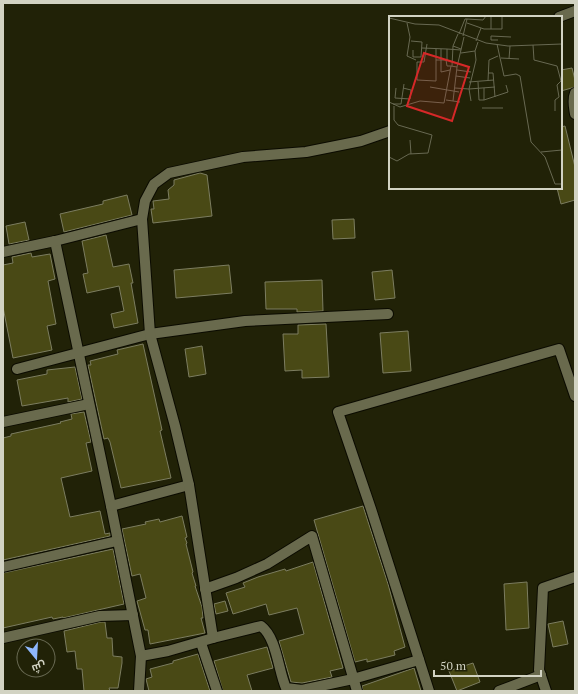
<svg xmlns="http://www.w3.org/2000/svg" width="578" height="694" viewBox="0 0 578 694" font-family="'PT Serif',Cairo,serif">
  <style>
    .building { fill: #494915; stroke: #7c7d60 }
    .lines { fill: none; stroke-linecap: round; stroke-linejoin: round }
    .street-casing { stroke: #0b0b00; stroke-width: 12 }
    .street { stroke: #696a4d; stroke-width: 10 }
    .inset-road { fill: none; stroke: #686952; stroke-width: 1 }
    .view { fill: #d62828; fill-opacity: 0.15; stroke: #d62828; stroke-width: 2 }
    .inset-edge { fill: none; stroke: #d2d3c3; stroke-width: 2 }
  </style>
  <rect width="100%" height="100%" fill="#212207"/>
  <g class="building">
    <polygon points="572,68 575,80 575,87 561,91 561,70"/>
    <polygon points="565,126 575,167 575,200 561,204 557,188 561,188 561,127"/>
    <polygon points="200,173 207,175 212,216 153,223 151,209 154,209 153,201 169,199 168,190 174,185 174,180"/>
    <polygon points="127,195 132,215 64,232 60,214 103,204 103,201"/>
    <polygon points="354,219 355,238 333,239 332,220"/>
    <polygon points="25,222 29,240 9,244 6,226"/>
    <polygon points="106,235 113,267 129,264 133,283 131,283 138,323 114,328 111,314 124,311 119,286 87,293 83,274 88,273 82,241"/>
    <polygon points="31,253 32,257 50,254 55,279 48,281 56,324 47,326 52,350 13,358 3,307 3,265 13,263 12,257"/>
    <polygon points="229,265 232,293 176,298 174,270"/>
    <polygon points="392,270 395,298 375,300 372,272"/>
    <polygon points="322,280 323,311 297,312 297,309 266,309 265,282"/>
    <polygon points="326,324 329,377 302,378 302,370 285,371 283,334 298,334 298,325"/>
    <polygon points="408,331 411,371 383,373 380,333"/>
    <polygon points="143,344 159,416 162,430 160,431 171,478 121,488 110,442 108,438 104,439 88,365 91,365 90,361 118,354 117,350"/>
    <polygon points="202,346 206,374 189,377 185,349"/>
    <polygon points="75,367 82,399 68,402 68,398 22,406 17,380 47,374 47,370"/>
    <polygon points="84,412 91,442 86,443 92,471 61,478 70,517 100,511 105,534 110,533 110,536 3,560 3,438 11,436 11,434 61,423 60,422 72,419 71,414"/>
    <polygon points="363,506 388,584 405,647 394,651 395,655 367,662 367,659 355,662 314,520"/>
    <polygon points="182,516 187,537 185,538 187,543 186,544 193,572 192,573 196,586 195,586 202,607 203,618 201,618 205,633 150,644 148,630 145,630 137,601 146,598 140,574 132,576 122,529 146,524 145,522 159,519 160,522"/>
    <polygon points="113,549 124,604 63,618 63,617 53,619 52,617 3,628 3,573"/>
    <polygon points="313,562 343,668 330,671 332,677 302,683 291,682 279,641 304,634 297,608 269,615 266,604 233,614 226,593 245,587 243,583 258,577 285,569 286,571"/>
    <polygon points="527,582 529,628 506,630 504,584"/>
    <polygon points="225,601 228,611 216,614 214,604"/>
    <polygon points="563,621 568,644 553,647 548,624"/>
    <polygon points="101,622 105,622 107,638 112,638 113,656 122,657 122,663 118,688 109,688 110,691 84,691 82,669 77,669 75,651 67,652 64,631"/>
    <polygon points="267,647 273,668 247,675 252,691 223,691 214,661"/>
    <polygon points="198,654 210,691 149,691 146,679 152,677 150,669 173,663 173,661"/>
    <polygon points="473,663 480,682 457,691 449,671"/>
    <polygon points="414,668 421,691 363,691 362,686"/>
  </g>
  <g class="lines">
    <g class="street-casing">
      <g id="street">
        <polyline points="559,17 575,11"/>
        <path d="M575 93C572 100 574 107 575 114"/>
        <polyline points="55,241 111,506 141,656 139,691"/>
        <polyline points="3,252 55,241 142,219"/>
        <polyline points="17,369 150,334 245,321 388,314"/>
        <polyline points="3,422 89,404"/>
        <polyline points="111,506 189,485"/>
        <polyline points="3,567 117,541"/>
        <polyline points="205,589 236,578 267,564 312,536 357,691"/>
        <polyline points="3,638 100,616 133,615"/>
        <path d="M213 638 261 626C277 638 278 670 286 688L302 690 353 679 419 660"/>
        <polyline points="201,643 217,691"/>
        <polyline points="141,656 168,651 213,638 189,485 175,426 150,334 142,219 145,201 154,184 169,173 243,157 306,152 361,141 390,131"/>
        <polyline points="429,691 371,509 338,412 559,349 575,396"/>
        <polyline points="499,691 541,675"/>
        <polyline points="546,691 539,670 543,588 575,577"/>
      </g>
    </g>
    <use href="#street" class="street"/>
  </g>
  <g transform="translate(389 16)">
    <rect width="173" height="173" fill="#212207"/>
    <path class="inset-road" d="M102 0V13M0 2 26 8 50 9 97 27 119 30 173 28M18 7 21 21 18 40 27 44M78 7 95 13H113V0M70 18 76 3H78M74 20 78 3 94 4 97 0M109 24H102V20L122 21M22 25 33 26 32 41H24V34M87 25 92 12M38 28 35 46H28V64L47 65V33M108 28 115 60 127 58 131 60 142 126 156 141 166 168H173M144 29 145 44 168 50 172 65 168 69 170 81 166 84V95M64 30 69 18M33 32 58 33M52 33V56L61 54M72 37 86 35 89 26M112 42 130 43M120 43 121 30M47 44H57L58 50H62M58 45V33L72 34M63 50 64 30 72 33M68 54 82 56M99 57H104L106 81M67 60 81 62M99 65 100 44 109 40M80 66 105 64M89 66 90 84H95V72M41 71 70 76M7 72 6 82 21 83 22 74 14 72M66 72 80 73 87 44 86 35M57 84 71 86M95 84 119 76 117 69M64 85 68 51 75 21M82 85 80 73 106 71M0 86 11 91 31 85 55 87 62 50 68 51M4 88H12L15 68M93 92H114M21 124 22 138M152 136 173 134M0 141 8 145 20 138 39 137 43 119 9 109 5 104V90"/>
    <path class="view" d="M35 37 80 51 63 105 18 90Z"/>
    <rect width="173" height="173" class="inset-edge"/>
  </g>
  <rect width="578" height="694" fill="none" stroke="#d2d3c3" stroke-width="8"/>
  <g transform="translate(36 658) rotate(162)"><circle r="19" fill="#212207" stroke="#686952"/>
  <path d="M0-3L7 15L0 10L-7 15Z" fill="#8eb8fd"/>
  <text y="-6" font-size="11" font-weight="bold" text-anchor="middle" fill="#d2d3c3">ش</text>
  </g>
  <path d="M434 670v6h107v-6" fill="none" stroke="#d2d3c3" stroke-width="2"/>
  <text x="440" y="670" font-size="12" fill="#d2d3c3" stroke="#212207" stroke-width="3" paint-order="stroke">50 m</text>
</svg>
